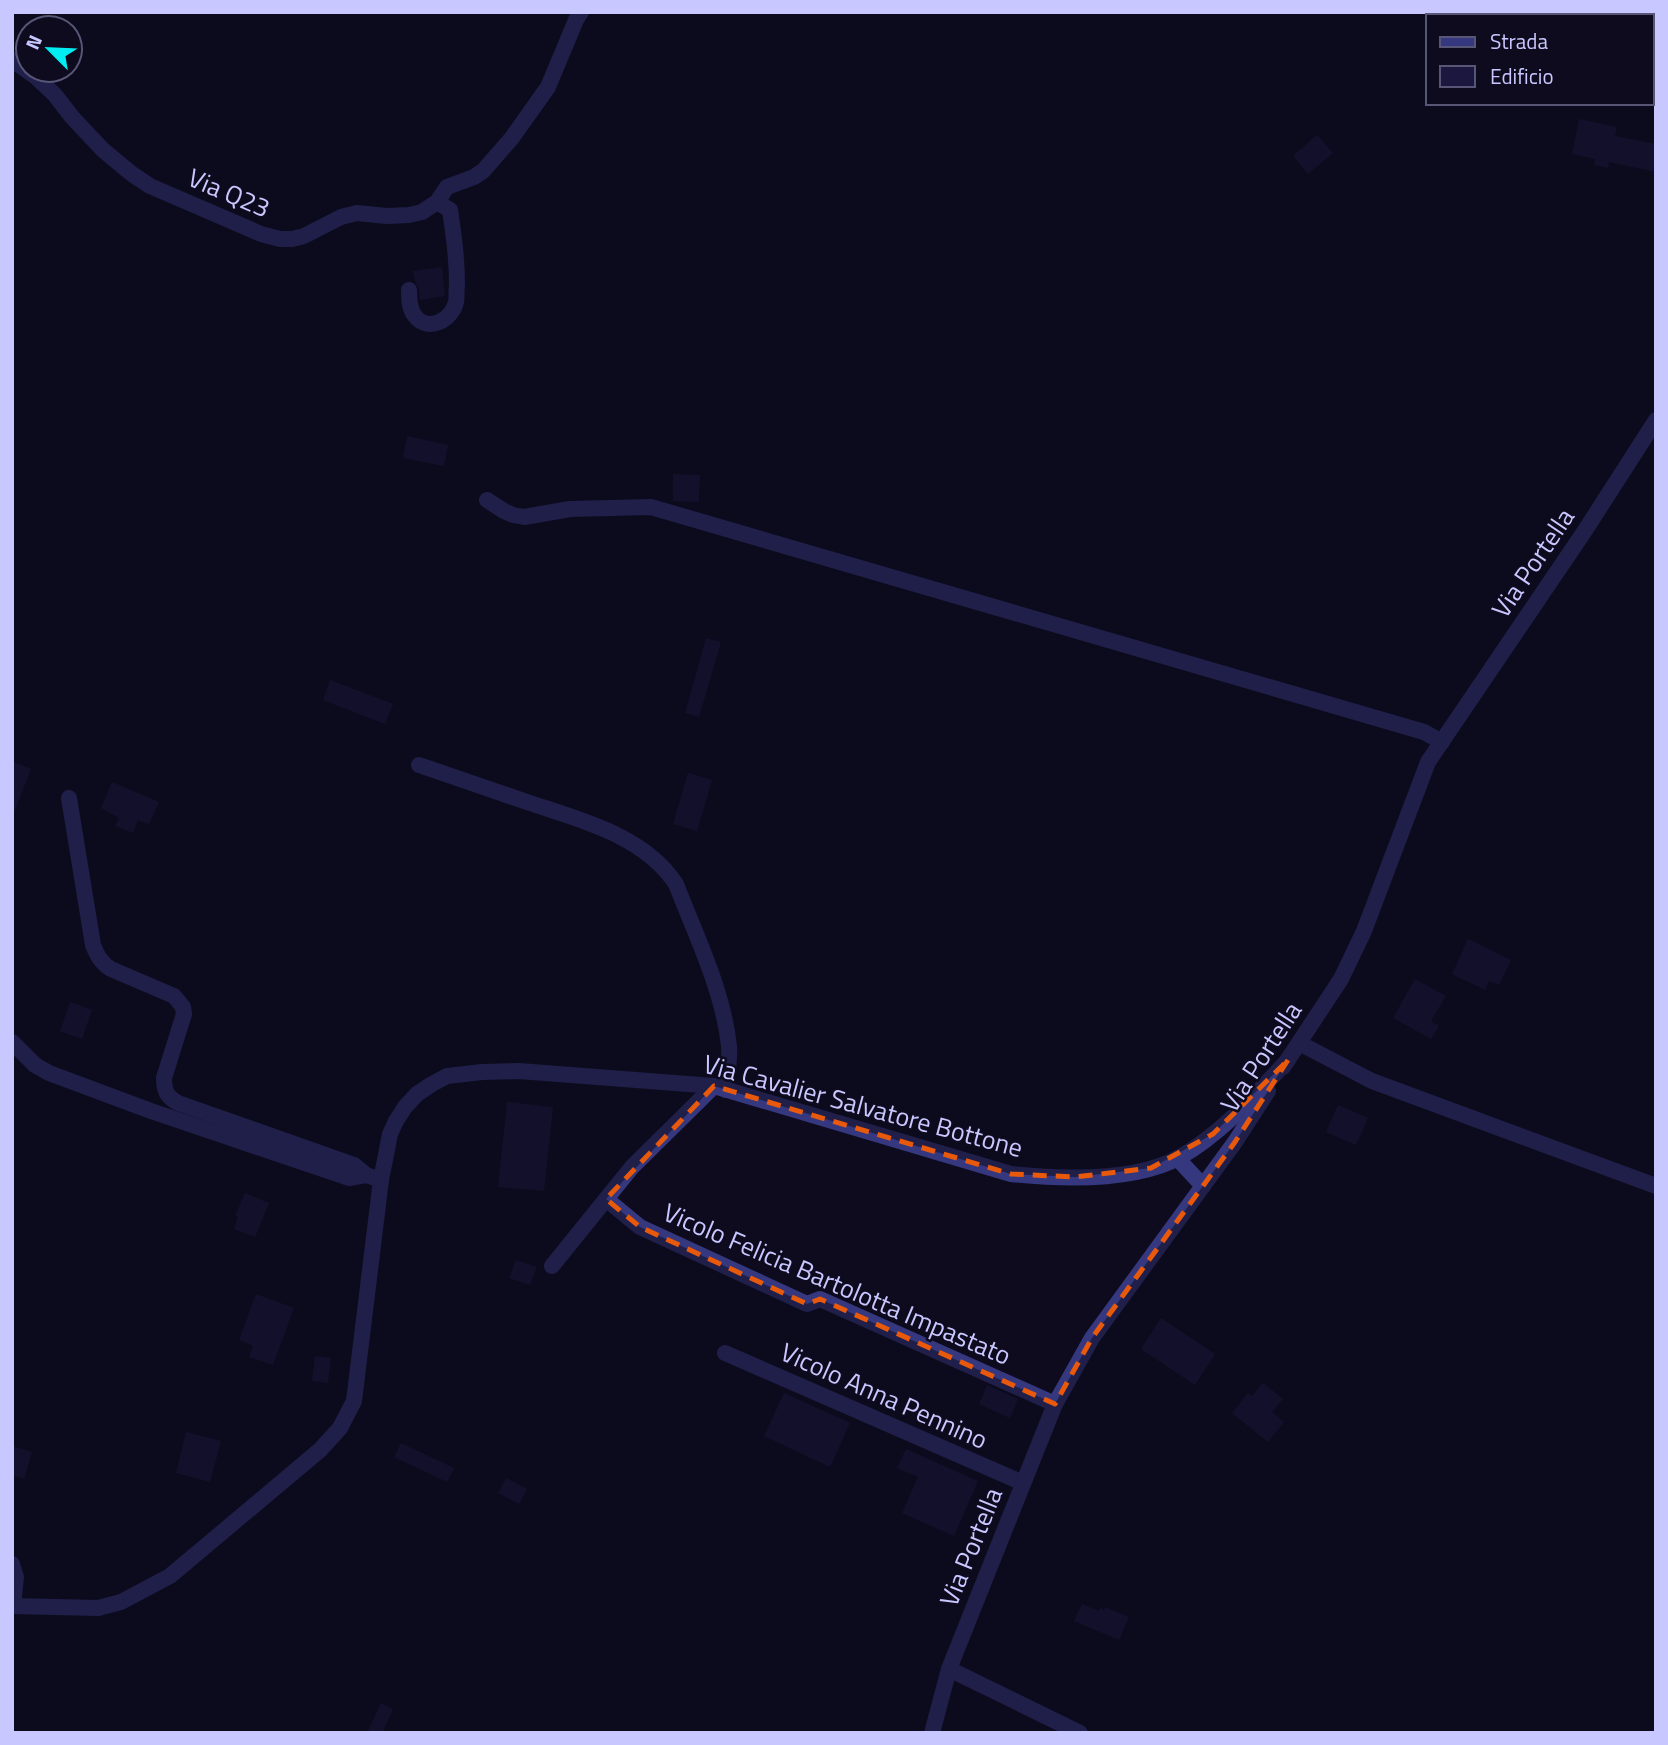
<svg xmlns="http://www.w3.org/2000/svg" width="1668" height="1745" viewBox="0 0 1668 1745" font-family="'Titillium Web',sans-serif">
  <style>
    .building { fill: #1b173f }
    .lines { fill: none; stroke-linecap: round; stroke-linejoin: round }
    .street { stroke: #35387e; stroke-width: 16 }
    .marked { fill: none; stroke: #e8590c; stroke-width: 5; stroke-dasharray: 14 9; stroke-linejoin: round }
    .labels { text-anchor: middle; stroke-width: 5; stroke-linejoin: round; paint-order: stroke }
    .street-label { font-size: 26px; fill: #c9c7ff; stroke: #0d0b1d }
  </style>
  <rect width="100%" height="100%" fill="#0d0b1d"/>
  <g class="building">
    <polygon points="1579,119 1617,127 1615,136 1656,144 1656,172 1609,162 1608,168 1594,165 1595,159 1572,154"/>
    <polygon points="1317,135 1333,153 1308,174 1293,156"/>
    <polygon points="442,267 445,296 420,300 419,289 415,281 413,271"/>
    <polygon points="407,436 448,445 444,466 403,458"/>
    <polygon points="673,474 700,475 699,502 673,501"/>
    <polygon points="706,638 721,642 699,717 685,713"/>
    <polygon points="330,680 393,704 385,724 323,700"/>
    <polygon points="12,761 31,769 13,815 12,815"/>
    <polygon points="688,773 712,780 697,831 673,824"/>
    <polygon points="112,782 159,802 149,824 138,820 133,833 115,826 119,818 101,808"/>
    <polygon points="1468,939 1511,960 1499,985 1489,981 1485,990 1452,974"/>
    <polygon points="1415,979 1446,996 1431,1021 1439,1026 1431,1039 1393,1018"/>
    <polygon points="70,1002 92,1010 82,1039 60,1031"/>
    <polygon points="507,1102 553,1107 544,1191 498,1187"/>
    <polygon points="1338,1105 1368,1118 1356,1145 1326,1132"/>
    <polygon points="245,1193 269,1203 255,1237 234,1229 238,1217 235,1216"/>
    <polygon points="516,1260 537,1267 530,1285 509,1278"/>
    <polygon points="256,1294 294,1308 273,1365 249,1357 253,1346 239,1340"/>
    <polygon points="1161,1318 1215,1354 1195,1385 1141,1349"/>
    <polygon points="315,1356 331,1358 328,1383 312,1381"/>
    <polygon points="1263,1383 1283,1399 1272,1412 1284,1422 1268,1442 1232,1413 1248,1393 1252,1396"/>
    <polygon points="987,1385 1018,1399 1010,1418 979,1404"/>
    <polygon points="784,1393 850,1423 830,1467 764,1436"/>
    <polygon points="186,1432 221,1441 210,1482 176,1473"/>
    <polygon points="401,1443 454,1468 447,1482 394,1457"/>
    <polygon points="12,1446 32,1452 24,1479 12,1475"/>
    <polygon points="906,1449 978,1481 954,1536 902,1513 918,1477 897,1468"/>
    <polygon points="506,1478 527,1489 519,1504 498,1493"/>
    <polygon points="1082,1604 1099,1611 1100,1608 1104,1610 1105,1607 1129,1617 1119,1640 1074,1621"/>
    <polygon points="381,1703 393,1709 382,1733 367,1733"/>
  </g>
  <g class="lines">
    <g class="street">
      <polyline points="12,60 36,77 55,95 72,117 103,150 132,174 150,186 261,234 280,239 292,239 304,236 341,217 357,213 387,216 409,215 422,212 437,202 447,187 474,177 483,171 511,139 548,87 576,20 581,12"/>
      <path d="M409 290C409 298 409 309 415 316 428 333 452 320 456 302 457 297 456 291 457 286 457 258 454 237 450 210L437 202"/>
      <polyline points="487,500 504,511 513,515 524,517 570,509 651,507 1424,732 1442,742"/>
      <path d="M419 765C455 777 491 790 527 802 580 820 644 835 676 884 696 936 723 990 729 1046 730 1060 727 1076 726 1090"/>
      <path d="M69 798 93 945C97 955 101 963 111 969L174 996 183 1007 184 1014 164 1078C164 1091 167 1097 178 1103L354 1165 366 1175 381 1180"/>
      <polyline points="12,1042 35,1065 49,1073 151,1111 349,1178 366,1175"/>
      <polyline points="1299,1043 1372,1081 1656,1186"/>
      <polyline points="1283,1067 1341,979 1364,931 1428,762 1586,529 1656,420"/>
      <polyline points="1177,1158 1203,1186"/>
      <polyline points="606,1199 640,1227 807,1304 820,1299 1055,1404"/>
      <polyline points="552,1266 632,1167 714,1086"/>
      <polyline points="725,1353 1023,1483"/>
      <polyline points="12,1564 16,1577 13,1606"/>
      <path d="M12 1606 98 1608 121 1602 170 1576 320 1450 340 1428 354 1401 381 1180 390 1134 396 1121 405 1107 417 1094 432 1084 447 1076 482 1072 519 1071 714 1086 1011 1174C1060 1179 1135 1182 1180 1157 1222 1133 1255 1095 1288 1060"/>
      <polyline points="949,1669 1080,1733"/>
      <polyline points="932,1733 949,1669 1055,1404 1092,1338 1235,1142 1268,1091"/>
    </g>
  </g>
  <path d="M0 0H1668V1745H0ZM1288 1060 1235 1142 1092 1338 1055 1404 820 1299 807 1304 640 1227 606 1199 714 1086 1011 1174 1075 1177 1151 1168 1213 1134Z" fill="#0d0b1d" fill-opacity=".55" fill-rule="evenodd"/>
  <path class="marked" d="M1288 1060 1235 1142 1092 1338 1055 1404 820 1299 807 1304 640 1227 606 1199 714 1086 1011 1174 1075 1177 1151 1168 1213 1134Z"/>
  <g class="labels">
    <g class="street-label">
      <text transform="translate(229 193) rotate(23)" y="9">Via Q23</text>
      <text transform="translate(1533 563) rotate(-56)" y="9">Via Portella</text>
      <text transform="translate(1261 1057) rotate(-57)" y="9">Via Portella</text>
      <text transform="translate(863 1106) rotate(15)" y="9">Via Cavalier Salvatore Bottone</text>
      <text transform="translate(837 1284) rotate(23)" y="9">Vicolo Felicia Bartolotta Impastato</text>
      <text transform="translate(884 1396) rotate(24)" y="9">Vicolo Anna Pennino</text>
      <text transform="translate(971 1547) rotate(-68)" y="9">Via Portella</text>
    </g>
  </g>
  <rect width="1668" height="1745" fill="none" stroke="#c9c7ff" stroke-width="28"/>
  <rect x="1426" y="14" width="228" height="91" fill="#0d0b1d" stroke="#585677" stroke-width="2"/>
  <rect x="1440" y="37" width="35" height="10" fill="#35387e" stroke="#585677" stroke-width="2"/>
  <text x="1490" y="49" font-size="21" fill="#c9c7ff">Strada</text>
  <rect x="1440" y="66" width="35" height="21" fill="#1b173f" stroke="#585677" stroke-width="2"/>
  <text x="1490" y="84" font-size="21" fill="#c9c7ff">Edificio</text>
  <g transform="translate(49 49) rotate(294)"><circle r="33" fill="#0d0b1d" stroke="#585677" stroke-width="2"/>
  <path d="M0-5L12 26L0 18L-12 26Z" fill="#00eef2"/>
  <text y="-10" font-size="19" font-weight="bold" text-anchor="middle" fill="#c9c7ff">N</text>
  </g>
</svg>
